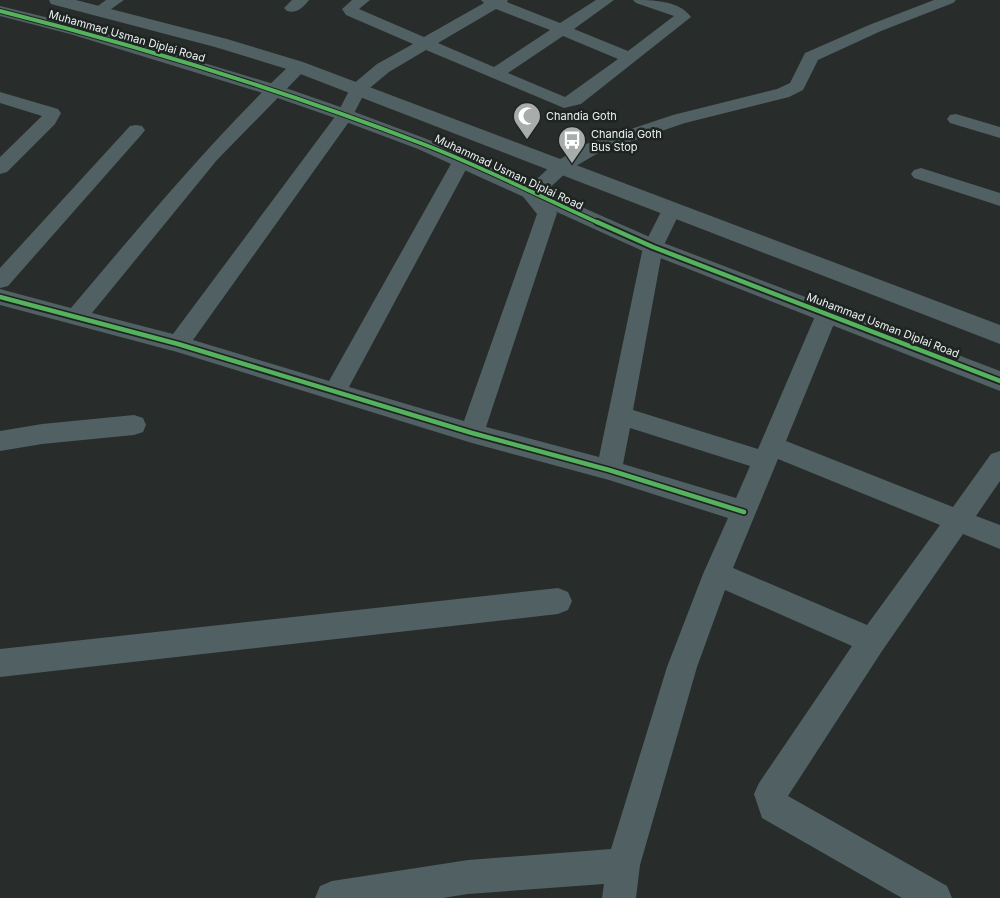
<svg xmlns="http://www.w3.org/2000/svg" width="1000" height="898" viewBox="0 0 1000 898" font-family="Inter,sans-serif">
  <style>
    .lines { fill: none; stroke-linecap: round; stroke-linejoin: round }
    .minor { fill: #506063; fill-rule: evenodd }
    .tertiary { fill: #506063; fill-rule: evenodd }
    .cycleway-far1-casing { stroke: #1d2422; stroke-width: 6 }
    .cycleway-casing { stroke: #1d2422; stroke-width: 8 }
    .cycleway-far1 { stroke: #56b35d; stroke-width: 4 }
    .cycleway { stroke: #56b35d; stroke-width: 4.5 }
    .labels { text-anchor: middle; stroke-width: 5; stroke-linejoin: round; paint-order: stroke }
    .far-street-label { font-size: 11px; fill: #edf2f1; stroke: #1d2422 }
    .far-poi-label { font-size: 11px; fill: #edf2f1; stroke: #1d2422; text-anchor: start }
  </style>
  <rect width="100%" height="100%" fill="#282c2b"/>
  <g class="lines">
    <g class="minor">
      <polygon points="106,0 124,0 104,14 94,14 91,11"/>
      <path d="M292 0H309C303 8 296 14 287 11L284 8Z"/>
      <path d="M352 0H370L359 9 424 37 484 3 481 0H508L507 2 560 23 596 0H614L574 29 628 51 674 16 636 3 633 0C652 0 679 0 691 17L581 104 564 108 426 50 389 72 365 92 351 119 193 340 329 381 452 162 454 158 461 156 468 158 470 162 349 387 464 421 537 214 521 194 555 162 586 144 673 115 777 89 790 83 805 53 869 25 934 0H956L953 3 881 31 818 60 803 90 789 97 685 123 600 152 569 170 542 195 557 213 486 427 599 457 643 247 664 206 671 204 678 206 681 210 663 247 633 410 758 449 816 314 819 308 827 306 835 308 838 314 786 441 953 507 991 454 1000 451V481L976 516 1000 525V549L963 534 882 651 788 796 947 886 952 898H902L762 818 754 794 759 783 852 646 725 590 697 667 640 865 636 898H602L604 884 468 894 443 898H315L320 886 332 881 468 860 611 849 667 667 703 574 728 518 609 480 472 443 177 352 0 305V289L71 308C142 224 212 139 292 63H304L306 67 304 71 217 160 92 313 173 334 337 114 352 85 377 64 413 44 346 15 342 9ZM496 9 550 30 494 67 438 43ZM563 36 618 59 565 97 508 73ZM630 428 750 466 736 498 623 464ZM778 459 940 525 867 625 733 568Z"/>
      <polygon points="0,92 58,109 61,113 55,124 7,172 0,174 0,157 42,116 0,103"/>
      <polygon points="956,114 1000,127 1000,138 950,123 947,119 950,115"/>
      <polygon points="136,125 142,126 145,130 142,134 8,286 0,288 0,268 130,126"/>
      <polygon points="921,168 1000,193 1000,206 914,178 911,174 914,170"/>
      <polygon points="134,415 143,418 146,425 143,432 134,435 42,444 0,451 0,431 42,424"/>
      <polygon points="558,588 568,592 572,601 568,610 558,614 0,677 0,649"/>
    </g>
    <g class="tertiary">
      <polygon points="49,0 76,0 227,39 303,62 1000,325 1000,344 290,70 215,47 51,4"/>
      <polygon points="0,6 82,26 280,86 352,111 432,141 661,242 1000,371 1000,391 645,252 418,149 338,119 266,94 70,34 0,16"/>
    </g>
    <g class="cycleway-far1-casing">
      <path id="cycleway-far1" d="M0 11C143 47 285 91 423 144 483 167 541 197 599 223"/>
    </g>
    <g class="cycleway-casing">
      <g id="cycleway">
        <polyline points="597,222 653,247 1000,381"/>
        <polyline points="0,297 178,344 472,433 609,470 744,512"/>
      </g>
    </g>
    <use href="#cycleway-far1" class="cycleway-far1"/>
    <use href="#cycleway" class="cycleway"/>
  </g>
  <defs>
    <g id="mosque-pin" transform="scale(1.4375)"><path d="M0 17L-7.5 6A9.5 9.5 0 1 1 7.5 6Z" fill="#a8adac" stroke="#1d2422"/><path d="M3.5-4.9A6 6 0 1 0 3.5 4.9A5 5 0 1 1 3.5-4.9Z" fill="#fff"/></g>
    <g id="bus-pin" transform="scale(1.4375)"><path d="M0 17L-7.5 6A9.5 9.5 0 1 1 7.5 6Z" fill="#a8adac" stroke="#1d2422"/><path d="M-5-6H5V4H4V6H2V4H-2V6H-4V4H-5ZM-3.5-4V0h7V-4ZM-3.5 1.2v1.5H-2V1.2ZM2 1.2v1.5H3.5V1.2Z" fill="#fff"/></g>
  </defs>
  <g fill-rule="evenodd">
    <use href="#mosque-pin" x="527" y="116"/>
    <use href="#bus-pin" x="572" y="140"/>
  </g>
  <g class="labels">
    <g class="far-street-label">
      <text transform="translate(127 36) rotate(16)" y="4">Muhammad Usman Diplai Road</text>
      <text transform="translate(509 172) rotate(25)" y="4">Muhammad Usman Diplai Road</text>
      <text transform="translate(883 325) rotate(21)" y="4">Muhammad Usman Diplai Road</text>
    </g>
    <g class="far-poi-label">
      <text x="546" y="120">Chandia Goth</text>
      <text x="591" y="138">Chandia Goth<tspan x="591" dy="13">Bus Stop</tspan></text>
    </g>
  </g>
</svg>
